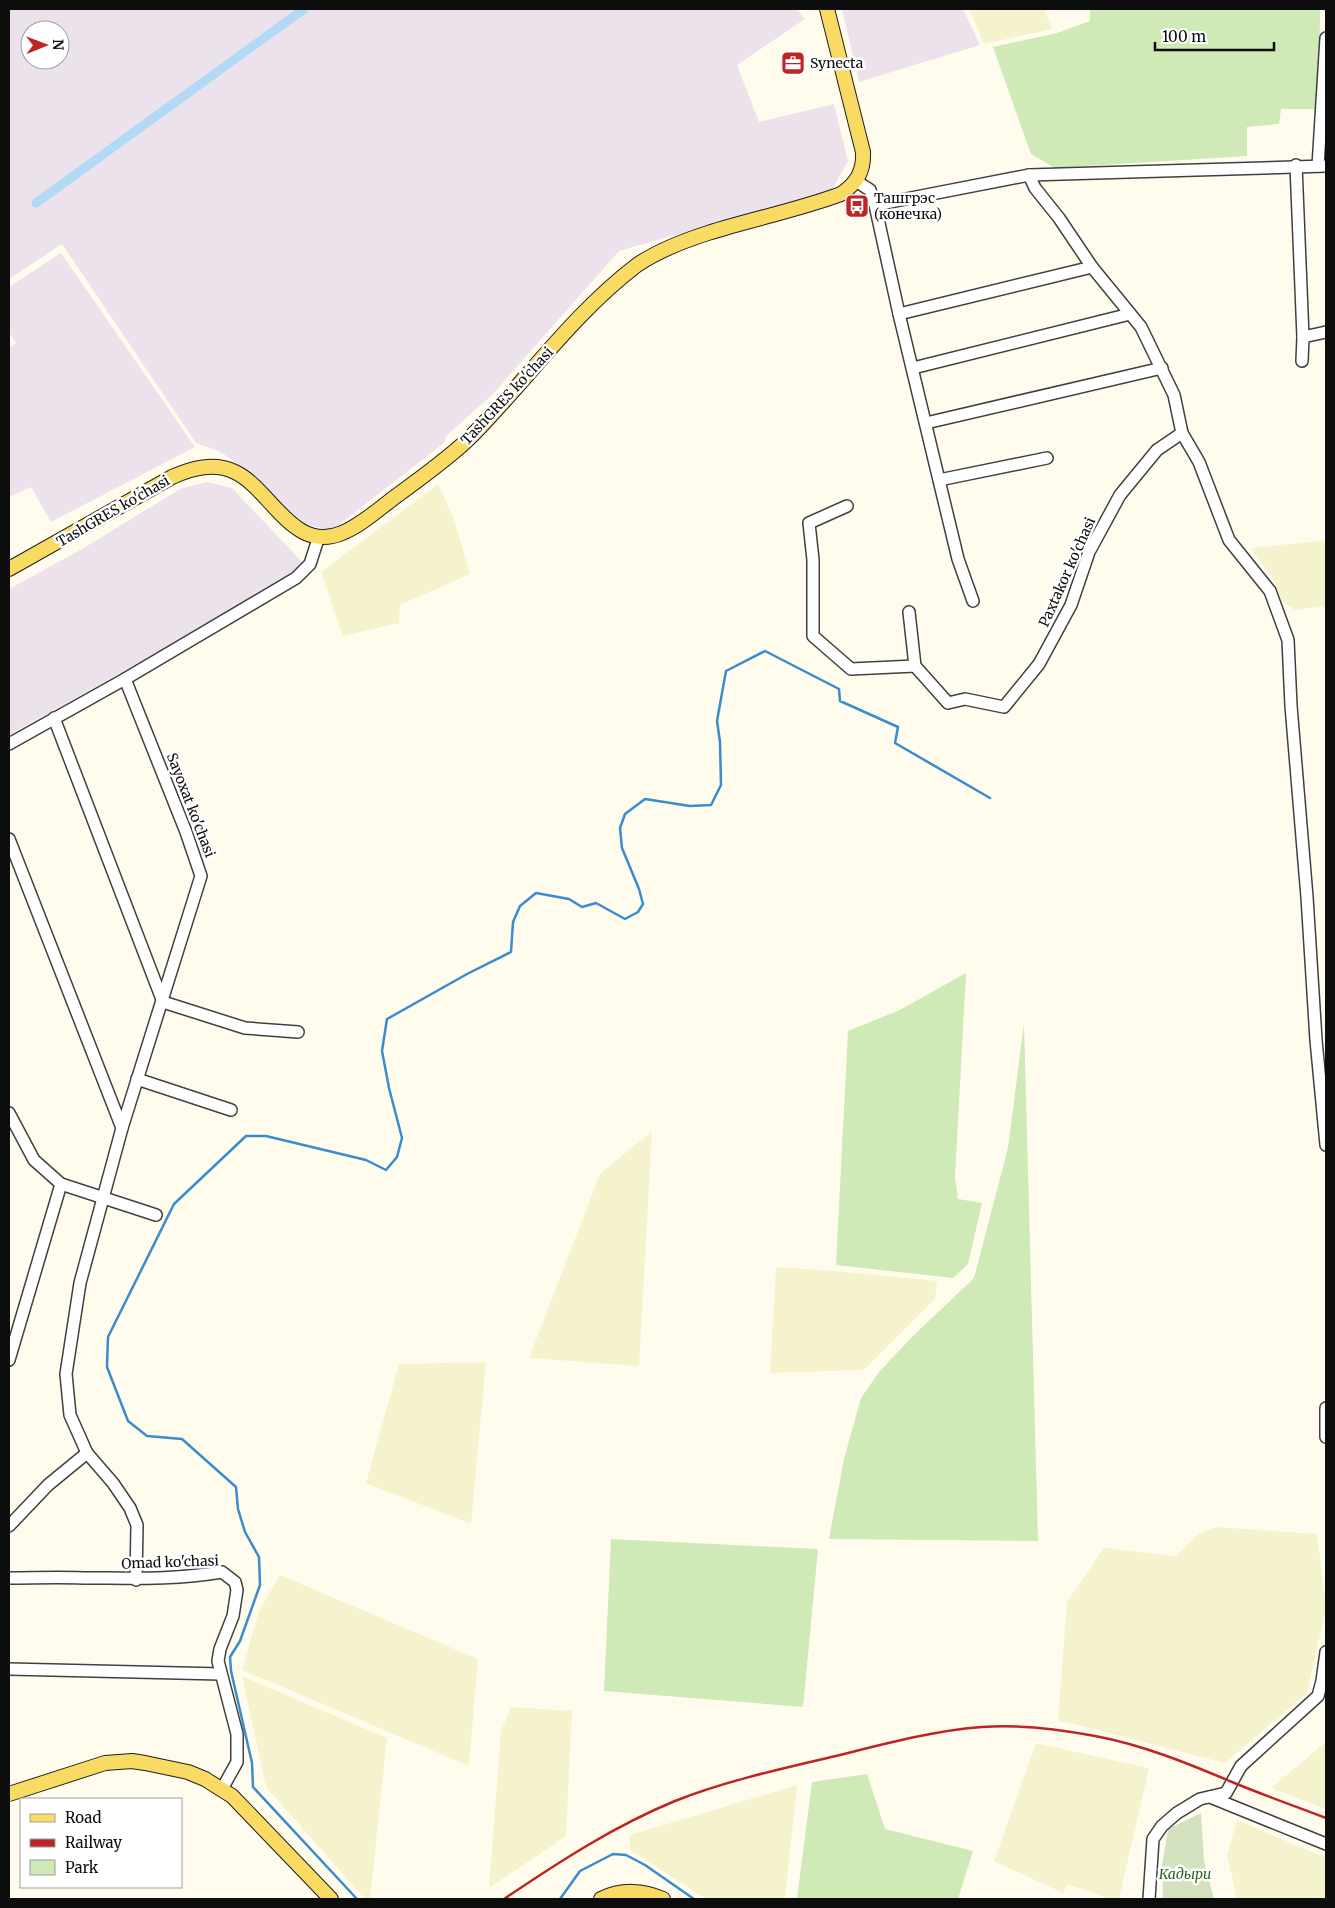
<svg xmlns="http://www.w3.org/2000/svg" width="1335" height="1908" viewBox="0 0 1335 1908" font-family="Merriweather,serif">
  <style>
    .industrial { fill: #ece2ec; fill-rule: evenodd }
    .farmland { fill: #f5f3ce }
    .green { fill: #cfe9b7 }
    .cemetery { fill: #d4e1bf }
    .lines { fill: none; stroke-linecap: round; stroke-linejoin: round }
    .stream { stroke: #398cce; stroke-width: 2.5 }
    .canal { stroke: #b2daf6; stroke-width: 9 }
    .minor-casing { stroke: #404040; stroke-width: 14 }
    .major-casing { stroke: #1e1e1e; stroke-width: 16 }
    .minor { stroke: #fff; stroke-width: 11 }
    .major { stroke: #f9db64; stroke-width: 14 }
    .rail { stroke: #be2425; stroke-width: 2.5 }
    .labels { text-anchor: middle; stroke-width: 5; stroke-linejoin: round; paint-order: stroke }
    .poi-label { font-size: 14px; fill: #0d0d0d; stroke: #fff; text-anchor: start }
    .street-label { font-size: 14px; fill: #0d0d0d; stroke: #fff }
    .park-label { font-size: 14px; font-style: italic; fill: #29661d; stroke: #fff }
  </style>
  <rect width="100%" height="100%" fill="#fffcee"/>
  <g class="industrial">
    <path d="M9 9H797L805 19 737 65 759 122 834 104 848 161 832 190 619 251 492 395 446 436 444 443 332 530 302 524 252 475 221 452 196 443 62 244 9 279ZM30 30H60V60H30Z"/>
    <polygon points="842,9 963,9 980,45 859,82"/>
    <polygon points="61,253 195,447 51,522 31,487 9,497 9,348 16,343 9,332 9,287"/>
    <polygon points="207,482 232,488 306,566 291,578 9,735 9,589 82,549 180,489"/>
  </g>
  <g class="farmland">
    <polygon points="969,9 1044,9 1052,29 984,44"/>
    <polygon points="438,484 454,519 470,574 400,605 399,623 343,636 321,572"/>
    <polygon points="1326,540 1326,606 1295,610 1282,601 1275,582 1251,548"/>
    <polygon points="652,1131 639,1366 529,1358 600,1174"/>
    <polygon points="776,1267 836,1271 937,1281 935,1299 864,1370 770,1373"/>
    <polygon points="486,1362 471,1524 366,1483 399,1364"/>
    <polygon points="1216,1527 1317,1534 1326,1608 1307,1693 1225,1763 1058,1720 1067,1602 1104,1548 1176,1556 1200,1533"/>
    <polygon points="280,1575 478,1659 469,1766 242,1670 259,1611"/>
    <polygon points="242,1676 387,1738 370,1899 365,1899 266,1787"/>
    <polygon points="511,1707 572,1711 566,1836 489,1888 501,1731"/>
    <polygon points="1326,1742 1326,1809 1271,1788"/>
    <polygon points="1036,1743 1149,1768 1119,1899 1110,1899 1068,1884 1063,1893 994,1861"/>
    <polygon points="797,1785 785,1899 706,1899 630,1850 630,1835"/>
    <polygon points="1237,1820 1326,1858 1326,1899 1237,1899 1227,1855"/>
  </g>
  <g class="green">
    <polygon points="1090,9 1320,9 1319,109 1281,109 1279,124 1247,127 1247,156 1055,168 1031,154 993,47 1057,33 1090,21"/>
    <polygon points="966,973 955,1177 958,1199 982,1203 968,1264 953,1278 836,1265 848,1031 900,1010"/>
    <polygon points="1024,1023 1038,1541 829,1539 844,1459 861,1398 879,1372 913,1336 974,1278 1008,1148"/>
    <polygon points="611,1539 818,1549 803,1707 604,1691"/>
    <polygon points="867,1774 885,1829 973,1851 958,1899 797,1899 812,1782"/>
  </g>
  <polygon class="cemetery" points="1201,1813 1204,1861 1214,1899 1163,1899 1162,1866 1168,1829"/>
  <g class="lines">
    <g class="stream">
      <polyline points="357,1899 253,1787 252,1763 231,1671 230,1657 240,1641 260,1585 259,1557 245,1532 238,1509 236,1487 182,1439 147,1436 128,1421 107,1367 108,1337 174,1204 246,1136 266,1136 366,1160 386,1170 397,1157 402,1138 389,1088 382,1051 387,1019 467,974 511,952 513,922 520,906 536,893 569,899 582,907 596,903 625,919 638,912 643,904 639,889 622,848 620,828 625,814 645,799 690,806 711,805 721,785 720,742 717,721 726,671 765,651 839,689 840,701 898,727 895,743 990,798"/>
      <polyline points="560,1899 580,1871 613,1854 626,1855 645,1865 694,1899"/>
    </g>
    <polyline class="canal" points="36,203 304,9"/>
    <g class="minor-casing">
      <g id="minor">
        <polyline points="1296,165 1303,337 1302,361"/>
        <polyline points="1318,166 1326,38"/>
        <polyline points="1029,175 1035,188 1059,218 1092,267 1141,327 1174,395 1182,433 1199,462 1229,540 1270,591 1288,640 1291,706 1307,897 1316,1040 1326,1145"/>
        <polyline points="856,181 870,190 875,205 899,314 958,559 973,601"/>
        <polyline points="875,205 1029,175 1326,166"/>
        <polyline points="899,314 1092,267"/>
        <polyline points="1303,337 1326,332"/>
        <polyline points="913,368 1130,314"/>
        <polyline points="926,423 1162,368"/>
        <polyline points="939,480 1047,458"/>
        <polyline points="847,506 809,523 813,560 813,636 851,669 915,666"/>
        <polyline points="909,612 915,666 948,703 965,699 1004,707 1039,664 1071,605 1089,552 1120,495 1157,450 1182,433"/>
        <polyline points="125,679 186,832 201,876 122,1128 80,1283 66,1374 70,1415 87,1453 113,1483 130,1508 137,1525 136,1580"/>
        <polyline points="54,718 163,1002 245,1028 298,1032"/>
        <polyline points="9,744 125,679 296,578 310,564 319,536"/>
        <polyline points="9,839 122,1128"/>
        <polyline points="137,1079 231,1110"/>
        <polyline points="9,1113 34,1160 61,1184 156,1215"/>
        <polyline points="9,1360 61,1184"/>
        <polyline points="1326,1408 1326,1437"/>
        <polyline points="9,1526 48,1485 87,1453"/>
        <path d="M9 1578C33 1578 58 1577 83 1578 132 1578 173 1580 222 1572L235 1582 237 1590 233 1616 220 1649 218 1661 237 1734V1762L222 1789"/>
        <polyline points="9,1669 221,1674"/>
        <polyline points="1210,1797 1326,1844"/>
        <polyline points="1149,1899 1153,1839 1162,1826 1177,1813 1200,1799 1226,1793 1241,1766 1318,1696 1322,1681 1326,1652"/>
      </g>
    </g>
    <g class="major-casing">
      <g id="major">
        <path d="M9 569 172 477C192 468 214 462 235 472 271 489 293 554 342 533 362 525 381 507 399 494 421 478 443 462 463 444 479 430 492 414 506 399 547 353 587 303 637 265 659 250 683 241 708 233 752 219 798 210 841 194 857 183 864 171 863 152L827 9"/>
        <polyline points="9,1794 105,1763 132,1761 145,1763 188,1772 205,1779 232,1796 331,1899"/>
        <path d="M601 1899C621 1889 643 1890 663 1899"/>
      </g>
    </g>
    <use href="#minor" class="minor"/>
    <use href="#major" class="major"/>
    <path class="rail" d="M504 1899C559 1862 614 1826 675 1801 728 1780 785 1768 840 1755 884 1744 937 1730 982 1727 1020 1724 1058 1729 1095 1736 1143 1745 1187 1763 1232 1782 1263 1795 1295 1806 1326 1818"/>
  </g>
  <defs>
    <g id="office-square" transform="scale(1.25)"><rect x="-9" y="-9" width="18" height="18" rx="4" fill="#be2425" stroke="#fff"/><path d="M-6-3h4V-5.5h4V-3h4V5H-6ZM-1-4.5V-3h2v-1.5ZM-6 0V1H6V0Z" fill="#fff"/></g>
    <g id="bus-square" transform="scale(1.25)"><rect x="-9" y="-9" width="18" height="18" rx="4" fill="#be2425" stroke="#fff"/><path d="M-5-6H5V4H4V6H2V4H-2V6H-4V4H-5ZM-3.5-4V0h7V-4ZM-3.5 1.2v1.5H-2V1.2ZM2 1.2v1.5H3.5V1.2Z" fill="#fff"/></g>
  </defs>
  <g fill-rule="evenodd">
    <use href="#office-square" x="793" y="63"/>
    <use href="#bus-square" x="857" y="206"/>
  </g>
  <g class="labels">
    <g class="poi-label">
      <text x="810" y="68">Synecta</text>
      <text x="874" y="203">Ташгрэс<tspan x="874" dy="16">(конечка)</tspan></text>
    </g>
    <g class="street-label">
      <text transform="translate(507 396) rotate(-47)" y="5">TashGRES ko'chasi</text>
      <text transform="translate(113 511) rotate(-30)" y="5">TashGRES ko'chasi</text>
      <text transform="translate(1067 572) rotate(-66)" y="5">Paxtakor ko'chasi</text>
      <text transform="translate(191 805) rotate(69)" y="5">Sayoxat ko'chasi</text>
      <text transform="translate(170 1562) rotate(-2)" y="5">Omad ko'chasi</text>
    </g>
    <g class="park-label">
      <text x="1185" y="1879">Кадыри</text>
    </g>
  </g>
  <rect width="1335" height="1908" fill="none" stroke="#0d0d0d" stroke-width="20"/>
  <rect x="20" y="1798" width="162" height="90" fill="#ffffff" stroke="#9e9e9e"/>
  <rect x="30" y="1814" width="25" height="8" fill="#f9db64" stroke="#9e9e9e"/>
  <text x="65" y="1823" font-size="15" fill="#0d0d0d">Road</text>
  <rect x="30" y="1839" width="25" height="8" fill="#be2425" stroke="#9e9e9e"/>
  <text x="65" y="1848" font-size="15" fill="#0d0d0d">Railway</text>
  <rect x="30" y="1860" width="25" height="15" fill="#cfe9b7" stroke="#9e9e9e"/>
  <text x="65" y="1873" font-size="15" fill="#0d0d0d">Park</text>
  <g transform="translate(45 45) rotate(89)"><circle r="24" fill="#ffffff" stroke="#9e9e9e"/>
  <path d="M0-4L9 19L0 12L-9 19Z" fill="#be2425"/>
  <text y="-8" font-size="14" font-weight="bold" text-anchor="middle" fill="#0d0d0d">N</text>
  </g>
  <path d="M1155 42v8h119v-8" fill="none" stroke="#0d0d0d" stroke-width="2.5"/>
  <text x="1162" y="42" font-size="15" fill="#0d0d0d" stroke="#ffffff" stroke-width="4" paint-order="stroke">100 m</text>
</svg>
